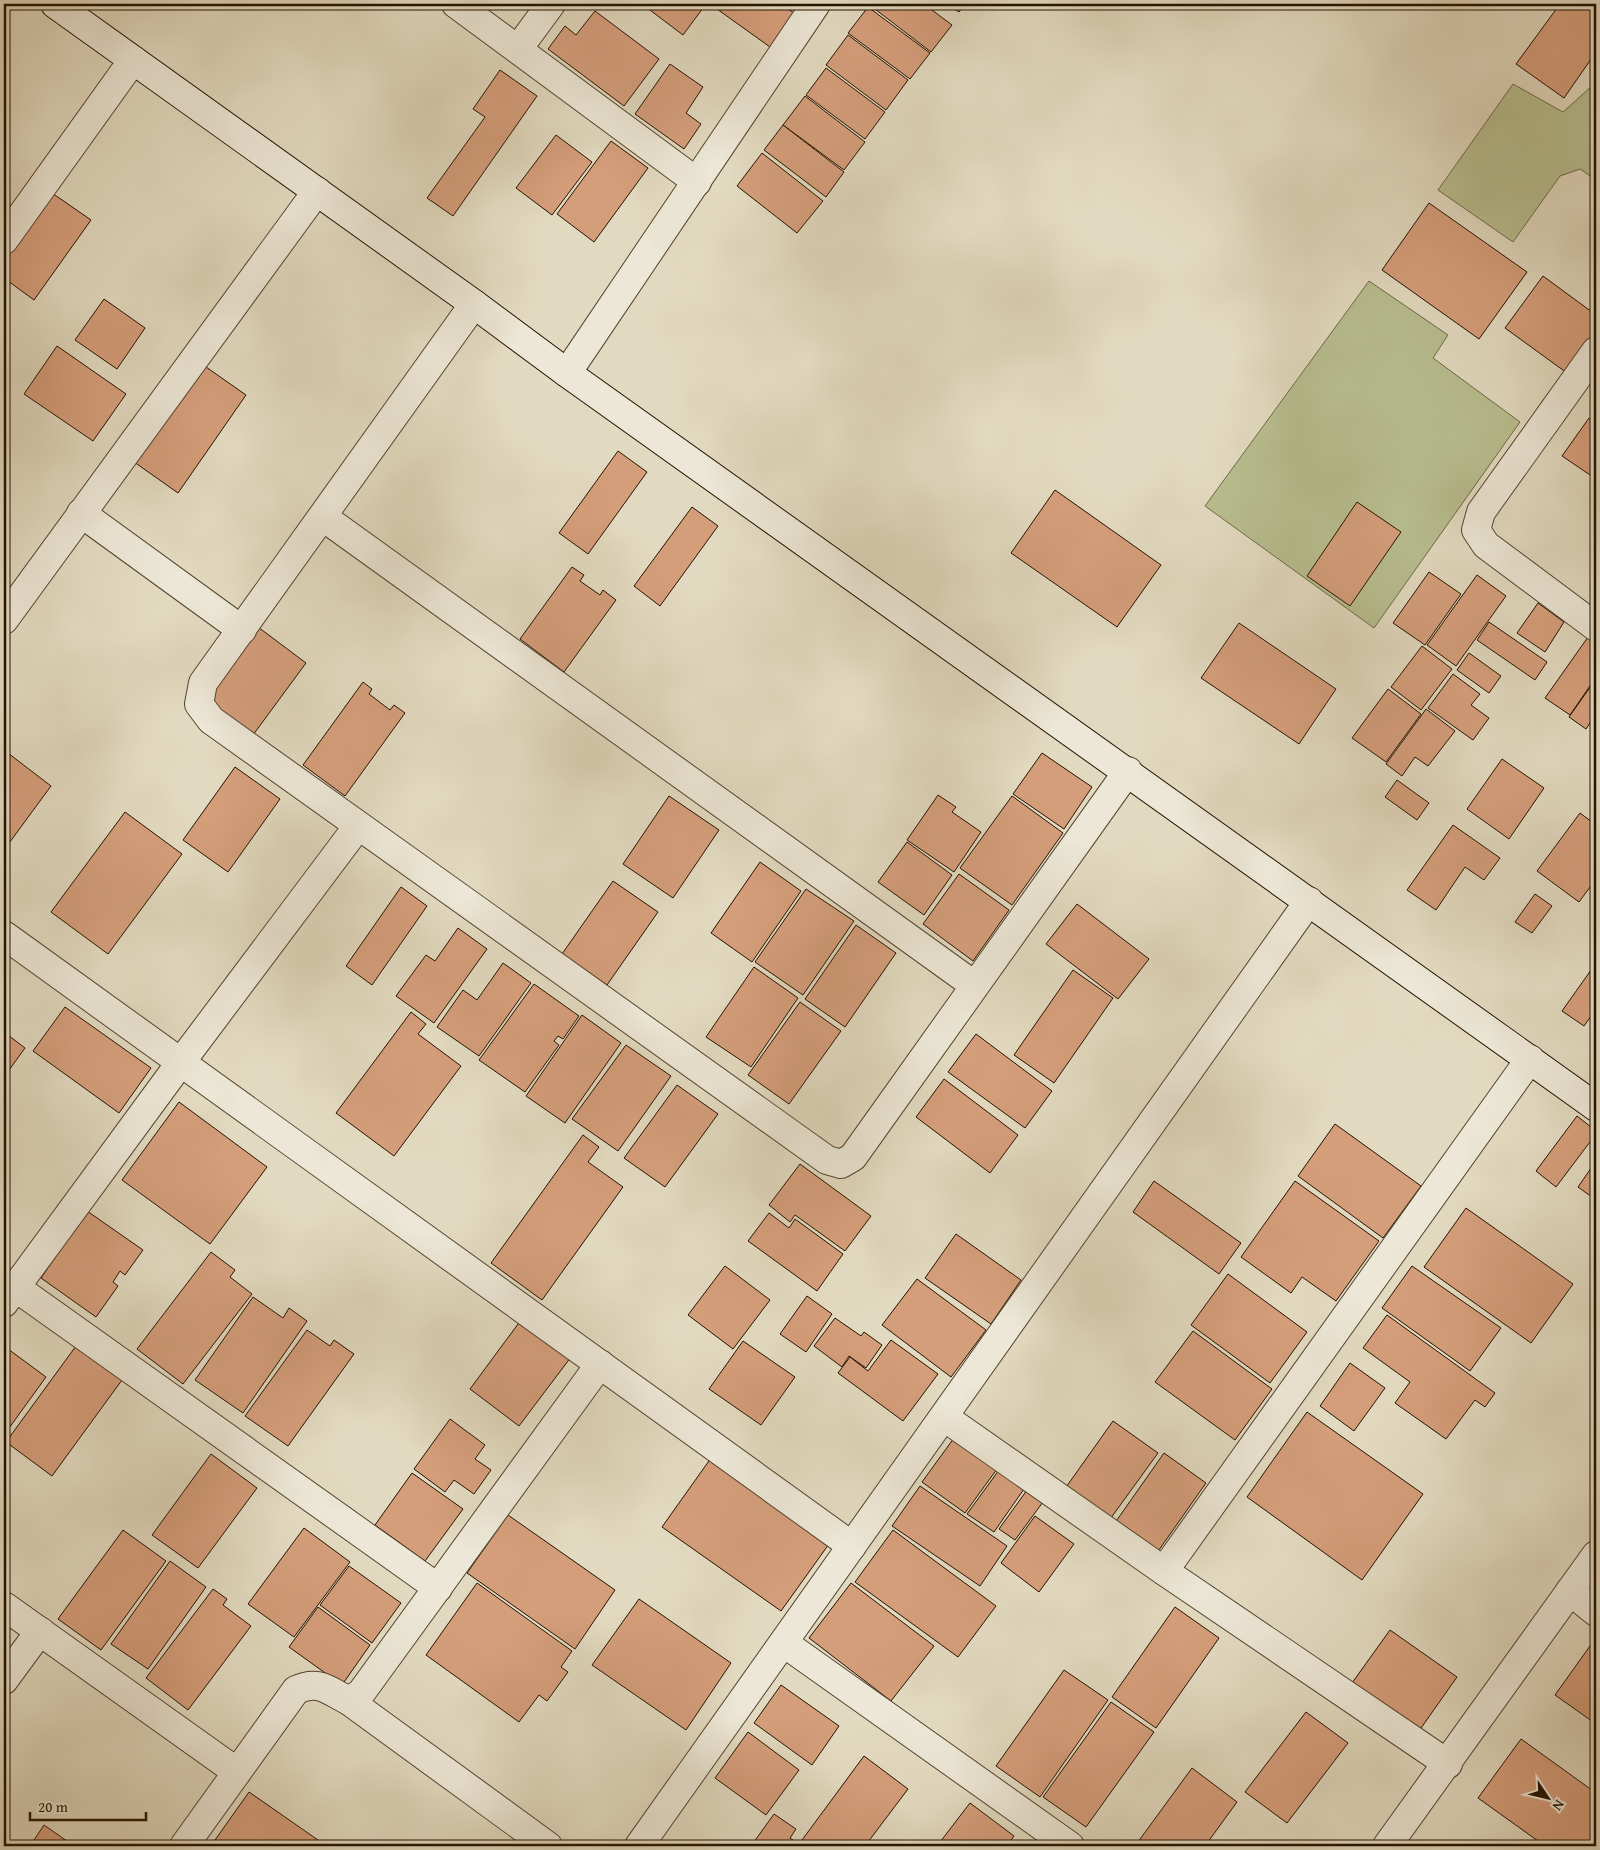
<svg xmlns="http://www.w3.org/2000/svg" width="1600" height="1850" viewBox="0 0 1600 1850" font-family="'Gentium Book Plus',serif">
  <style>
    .green { fill: #b8be8f; stroke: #6e6848 }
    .building { fill: #d59e7b; stroke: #241200 }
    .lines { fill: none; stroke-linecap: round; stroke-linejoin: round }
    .street-casing { stroke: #544430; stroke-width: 30 }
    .secondary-casing { stroke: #241200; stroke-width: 30 }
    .street { stroke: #ece7d6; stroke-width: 28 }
    .secondary { stroke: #ece7d6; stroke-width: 28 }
  </style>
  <rect width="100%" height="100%" fill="#e2dac0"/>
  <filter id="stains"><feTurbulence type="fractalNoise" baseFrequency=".004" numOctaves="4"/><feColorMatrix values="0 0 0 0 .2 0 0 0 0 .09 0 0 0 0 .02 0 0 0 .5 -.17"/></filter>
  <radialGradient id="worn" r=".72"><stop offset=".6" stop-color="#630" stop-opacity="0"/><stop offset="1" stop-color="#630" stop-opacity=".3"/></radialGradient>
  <g class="green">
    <polygon points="1513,84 1563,112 1593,85 1596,88 1596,180 1580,169 1560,176 1513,242 1438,190"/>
    <polygon points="1369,281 1448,335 1433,358 1520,422 1374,628 1205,506"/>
  </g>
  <g class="building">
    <polygon points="642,4 706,4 683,35"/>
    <polygon points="710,4 781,4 801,18 777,52"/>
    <polygon points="873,4 924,4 952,25 931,52 871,6"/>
    <polygon points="947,4 965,4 959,12"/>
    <polygon points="1560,4 1596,4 1596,52 1564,98 1516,64"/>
    <polygon points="868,7 930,53 910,79 848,33"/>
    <polygon points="595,11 659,59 624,106 548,49 565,26 576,35"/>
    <polygon points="848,35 908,80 886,110 826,65"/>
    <polygon points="670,64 703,87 686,113 701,124 684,149 635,114"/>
    <polygon points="826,68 885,112 865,139 806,95"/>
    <polygon points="500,70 537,96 453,216 427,198 485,117 473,109"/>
    <polygon points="805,96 865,142 844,170 783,125"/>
    <polygon points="783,125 844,172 826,197 764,150"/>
    <polygon points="556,135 592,162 552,215 516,188"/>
    <polygon points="611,141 648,168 594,242 557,214"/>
    <polygon points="762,153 823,201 797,233 737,186"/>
    <polygon points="52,193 91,220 34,300 4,278 4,260"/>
    <polygon points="1429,203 1527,272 1479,339 1382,270"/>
    <polygon points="1543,276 1596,315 1596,332 1567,373 1505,328"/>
    <polygon points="104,299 145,328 117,369 75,340"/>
    <polygon points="57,346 126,394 93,441 24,394"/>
    <polygon points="196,360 246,395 178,493 127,457"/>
    <polygon points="1589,418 1596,423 1596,479 1562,456"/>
    <polygon points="618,451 647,472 588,554 559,533"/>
    <polygon points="1055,490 1161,565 1117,627 1011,553"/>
    <polygon points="1357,502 1401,532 1350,606 1307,576"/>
    <polygon points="692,507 718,526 660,606 634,586"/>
    <polygon points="572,567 584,575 580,581 600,595 603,590 616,600 564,672 520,639"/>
    <polygon points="1429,572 1461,594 1425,645 1393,623"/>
    <polygon points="1477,575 1506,596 1456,666 1427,645"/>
    <polygon points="1538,603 1564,622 1545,652 1517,633"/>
    <polygon points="1489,622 1547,662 1535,680 1477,640"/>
    <polygon points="1239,623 1336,689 1299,744 1201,678"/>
    <polygon points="254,624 306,663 253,735 200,697"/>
    <polygon points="1593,630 1596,633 1596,677 1570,715 1545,698"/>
    <polygon points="1422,646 1452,669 1421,710 1391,687"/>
    <polygon points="1469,653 1501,676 1489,693 1457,670"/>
    <polygon points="1453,674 1480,694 1471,705 1489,718 1473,740 1428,708"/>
    <polygon points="1596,679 1596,714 1586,729 1569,717"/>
    <polygon points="363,682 372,689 369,694 390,710 394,705 405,713 345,796 303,765"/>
    <polygon points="1388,689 1421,714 1386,762 1352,738"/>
    <polygon points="1426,709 1455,731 1428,766 1415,757 1402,776 1386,764"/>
    <polygon points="4,750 51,786 4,850"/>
    <polygon points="1042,753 1092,787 1064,829 1013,794"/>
    <polygon points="1502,759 1544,788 1509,839 1467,809"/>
    <polygon points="235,767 280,799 228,872 183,840"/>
    <polygon points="1397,780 1429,803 1417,820 1385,797"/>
    <polygon points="938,795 956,807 952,812 981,832 954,872 907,840"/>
    <polygon points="669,796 719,830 673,898 623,864"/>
    <polygon points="1012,796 1063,833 1012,905 960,868"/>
    <polygon points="125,812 182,854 108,954 51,912"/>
    <polygon points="1580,813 1596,825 1596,879 1579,902 1537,871"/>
    <polygon points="1453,825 1500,858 1484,880 1465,867 1436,910 1407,890"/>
    <polygon points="907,842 952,875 924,915 878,882"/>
    <polygon points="760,862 801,891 752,962 711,933"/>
    <polygon points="959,874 1009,910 973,961 923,924"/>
    <polygon points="613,881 658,912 607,985 562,954"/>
    <polygon points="401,887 427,906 372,985 346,966"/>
    <polygon points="806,889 854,921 803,995 755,962"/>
    <polygon points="1535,894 1552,906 1532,933 1515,922"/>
    <polygon points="1077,904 1149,959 1118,999 1046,944"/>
    <polygon points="856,925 896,953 845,1027 805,999"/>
    <polygon points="458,928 487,949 434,1023 396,996 426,955 435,961"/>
    <polygon points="503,963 531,983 479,1056 437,1027 463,990 477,1000"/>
    <polygon points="1596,963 1596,1009 1584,1026 1562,1011"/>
    <polygon points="754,967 798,998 751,1067 706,1037"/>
    <polygon points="1073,970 1113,998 1054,1083 1014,1055"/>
    <polygon points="534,984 579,1016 563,1039 558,1036 554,1041 559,1045 525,1092 479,1060"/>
    <polygon points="800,1002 841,1031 789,1104 748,1075"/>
    <polygon points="65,1007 151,1068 119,1113 33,1051"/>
    <polygon points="411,1012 426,1024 418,1034 461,1066 394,1156 336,1113"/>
    <polygon points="582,1015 621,1043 565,1123 526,1096"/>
    <polygon points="4,1032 25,1048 4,1077"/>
    <polygon points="976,1034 1052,1091 1025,1128 948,1072"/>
    <polygon points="626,1045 671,1076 618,1151 572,1119"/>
    <polygon points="944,1079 1018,1135 990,1173 916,1117"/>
    <polygon points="677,1085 718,1114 665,1187 624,1158"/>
    <polygon points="179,1102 267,1167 210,1244 122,1180"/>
    <polygon points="1577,1116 1596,1131 1596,1134 1556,1187 1536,1171"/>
    <polygon points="1335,1124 1421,1186 1383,1238 1298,1176"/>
    <polygon points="583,1135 599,1147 588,1162 623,1187 542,1300 491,1263"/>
    <polygon points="1596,1161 1596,1200 1578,1187"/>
    <polygon points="800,1164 871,1216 845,1251 795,1215 790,1222 769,1205"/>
    <polygon points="1154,1181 1241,1243 1219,1274 1133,1212"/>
    <polygon points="1295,1181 1379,1241 1336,1301 1302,1277 1291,1293 1241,1257"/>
    <polygon points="1466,1208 1573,1284 1531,1343 1424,1267"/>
    <polygon points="87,1211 143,1250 125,1275 120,1271 113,1282 118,1286 96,1317 41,1278"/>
    <polygon points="769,1213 789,1228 795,1219 843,1254 817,1291 748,1241"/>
    <polygon points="956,1234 1021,1280 991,1324 925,1278"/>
    <polygon points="211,1252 235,1270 230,1277 252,1294 183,1384 137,1349"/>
    <polygon points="725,1266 770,1300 733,1349 688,1315"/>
    <polygon points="1412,1266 1501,1328 1470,1371 1382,1308"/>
    <polygon points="1228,1274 1307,1332 1270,1383 1191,1325"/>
    <polygon points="917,1279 986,1330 951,1377 882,1325"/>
    <polygon points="807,1296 832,1314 806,1352 780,1334"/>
    <polygon points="253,1297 283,1318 289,1308 307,1321 243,1413 195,1380"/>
    <polygon points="1387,1315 1495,1393 1485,1407 1475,1400 1446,1439 1395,1403 1410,1382 1363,1348"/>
    <polygon points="835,1318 861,1336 864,1332 882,1345 866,1368 849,1356 842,1367 814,1346"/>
    <polygon points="521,1320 571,1357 519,1426 470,1389"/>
    <polygon points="307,1330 330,1346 334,1340 354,1354 288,1446 245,1416"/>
    <polygon points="1193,1331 1272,1389 1235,1440 1155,1382"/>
    <polygon points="891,1340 938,1374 903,1421 838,1373 850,1357 868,1371"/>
    <polygon points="743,1341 795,1377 761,1425 709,1389"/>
    <polygon points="4,1346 46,1377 4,1435"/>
    <polygon points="76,1346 122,1380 52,1476 6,1442"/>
    <polygon points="1350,1363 1385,1388 1354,1431 1320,1406"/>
    <polygon points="1307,1412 1423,1494 1362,1580 1247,1497"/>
    <polygon points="450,1419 485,1445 475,1459 491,1470 474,1494 454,1480 445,1492 414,1469"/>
    <polygon points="1113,1421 1158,1453 1108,1522 1064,1490"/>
    <polygon points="954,1438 997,1469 965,1513 922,1482"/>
    <polygon points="1164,1453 1206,1483 1154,1557 1112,1527"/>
    <polygon points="211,1454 257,1488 198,1568 152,1535"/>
    <polygon points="711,1458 829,1544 781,1611 662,1527"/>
    <polygon points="999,1470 1024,1489 994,1532 967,1514"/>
    <polygon points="412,1473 463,1509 425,1561 375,1525"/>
    <polygon points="920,1486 1007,1546 980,1586 892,1526"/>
    <polygon points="1027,1490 1043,1502 1015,1540 999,1529"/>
    <polygon points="508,1515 615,1590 575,1649 467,1573"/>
    <polygon points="1035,1516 1074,1544 1039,1592 1001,1563"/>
    <polygon points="304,1528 350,1562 294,1637 248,1604"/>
    <polygon points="123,1530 166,1561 101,1650 58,1619"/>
    <polygon points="893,1530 996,1606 958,1657 855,1582"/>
    <polygon points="170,1561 206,1587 148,1669 111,1644"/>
    <polygon points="349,1566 401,1603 372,1643 320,1605"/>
    <polygon points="477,1583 572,1651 561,1667 568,1672 547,1701 539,1695 519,1722 426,1655"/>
    <polygon points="851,1583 934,1646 891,1701 809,1638"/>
    <polygon points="213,1589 227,1599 223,1605 251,1626 188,1710 146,1678"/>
    <polygon points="639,1599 731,1663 686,1730 592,1665"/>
    <polygon points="318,1607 370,1645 342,1685 289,1647"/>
    <polygon points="1175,1607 1219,1638 1156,1728 1112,1697"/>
    <polygon points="1390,1630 1457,1677 1414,1738 1347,1690"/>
    <polygon points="1595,1639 1596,1640 1596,1724 1555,1695"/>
    <polygon points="1064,1670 1108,1700 1040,1797 996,1766"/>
    <polygon points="781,1685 839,1726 812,1765 754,1723"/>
    <polygon points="1111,1702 1154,1732 1086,1827 1043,1797"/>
    <polygon points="1306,1712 1348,1743 1287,1823 1245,1792"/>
    <polygon points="748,1732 799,1770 766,1815 715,1778"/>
    <polygon points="1521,1739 1596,1793 1596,1846 1545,1846 1478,1798"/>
    <polygon points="864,1756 908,1789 865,1846 811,1846 802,1840"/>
    <polygon points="1192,1768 1237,1802 1205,1846 1135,1846"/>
    <polygon points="249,1792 318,1840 313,1846 225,1846 215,1840"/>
    <polygon points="970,1803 1014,1836 1007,1846 937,1846"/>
    <polygon points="774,1814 796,1829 790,1838 802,1846 751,1846"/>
    <polygon points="44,1825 74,1846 30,1846"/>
  </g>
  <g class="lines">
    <g class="street-casing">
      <g id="street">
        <polyline points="456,4 697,182"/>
        <polyline points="518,49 551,4"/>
        <polyline points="4,240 133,60"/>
        <polyline points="474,304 203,683 199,704 211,720 827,1160 841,1164 853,1157 1128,771"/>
        <polyline points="1596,351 1481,512 1476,530 1486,545 1596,627"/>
        <polyline points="567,373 816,4"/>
        <polyline points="81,513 242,630"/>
        <polyline points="323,517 974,985"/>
        <polyline points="4,620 317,191"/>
        <polyline points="4,935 852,1546"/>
        <polyline points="15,1287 438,1588"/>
        <polyline points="4,1303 181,1062 358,826"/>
        <polyline points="944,1417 1164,1571 1448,1764"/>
        <polyline points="1164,1571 1530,1059"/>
        <polyline points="1570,1591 1596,1612"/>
        <polyline points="4,1606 237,1772"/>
        <polyline points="784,1643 1070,1846"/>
        <polyline points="4,1680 40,1631"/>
        <polyline points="349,1701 548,1846"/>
        <path d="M184 1846 296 1690C319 1679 329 1691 349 1701L361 1693 600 1364"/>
        <polyline points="639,1846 1309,901"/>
        <polyline points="1387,1846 1596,1555"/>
      </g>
    </g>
    <g class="secondary-casing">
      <polyline id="secondary" points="55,4 474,304 567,373 1596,1107"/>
    </g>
    <use href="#street" class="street"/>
    <use href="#secondary" class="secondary"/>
  </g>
  <rect width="1600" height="1850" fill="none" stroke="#e2dac0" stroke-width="20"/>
  <rect x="5" y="5" width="1590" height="1840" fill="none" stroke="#241200" stroke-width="2.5"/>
  <rect x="10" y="10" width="1580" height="1830" fill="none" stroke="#241200"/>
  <g transform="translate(1548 1798) rotate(125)" stroke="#ece7d6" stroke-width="4" paint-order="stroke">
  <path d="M0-4L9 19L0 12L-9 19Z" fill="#241200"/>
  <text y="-8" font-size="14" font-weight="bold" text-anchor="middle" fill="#241200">N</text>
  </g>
  <path d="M30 1812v8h116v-8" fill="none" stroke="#241200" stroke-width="2.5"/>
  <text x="38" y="1812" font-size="15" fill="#241200" stroke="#ece7d6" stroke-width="4" paint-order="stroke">20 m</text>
  <rect width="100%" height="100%" filter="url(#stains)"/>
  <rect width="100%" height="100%" fill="url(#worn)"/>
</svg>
